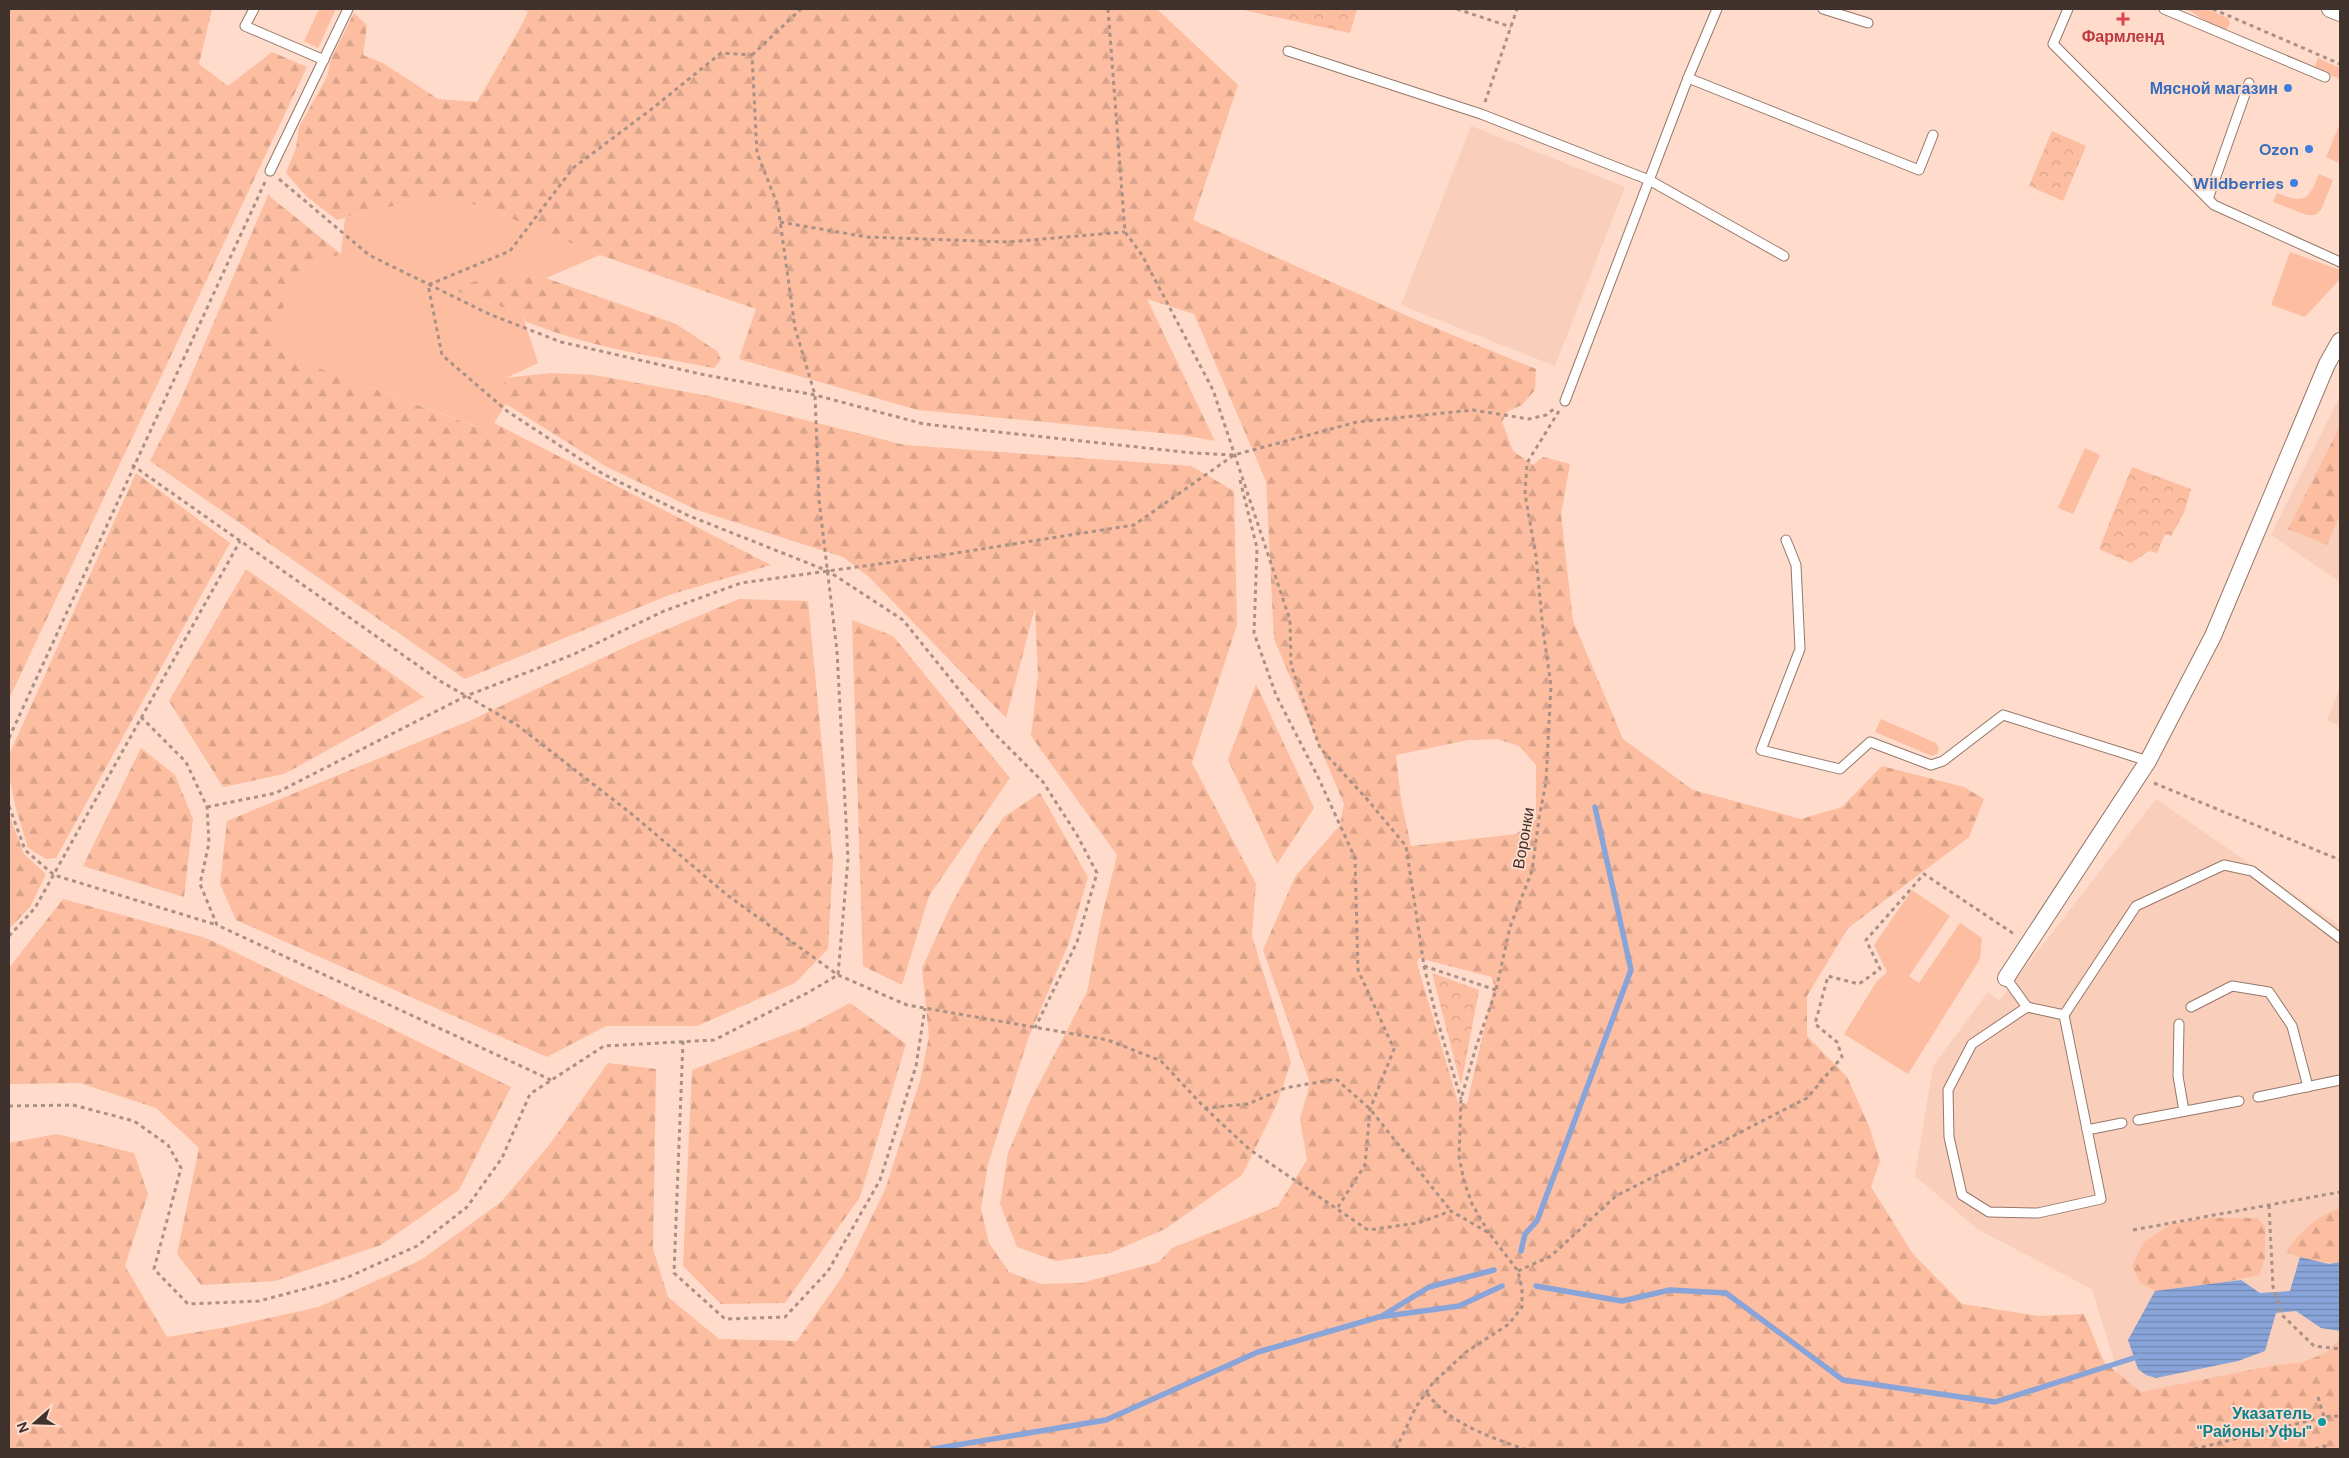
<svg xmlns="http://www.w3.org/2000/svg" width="2349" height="1458" viewBox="0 0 2349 1458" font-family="'DM Sans',sans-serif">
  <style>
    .built { fill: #f9cebb }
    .grass { fill: #fcbda0 }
    .forest { fill: url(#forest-firs); fill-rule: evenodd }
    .park { fill: url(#park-crowns) }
    .water { fill: url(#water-rules) }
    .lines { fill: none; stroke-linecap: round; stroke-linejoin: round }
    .stream { stroke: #88a4d9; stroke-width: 5.5 }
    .service-casing { stroke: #967768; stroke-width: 11 }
    .minor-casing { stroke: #967768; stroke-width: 18 }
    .path { stroke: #ab9185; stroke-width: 3; stroke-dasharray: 4 4; stroke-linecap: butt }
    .service { stroke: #fff; stroke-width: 9 }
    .minor { stroke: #fff; stroke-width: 16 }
    .health-dot { fill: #e0444e; stroke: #fedbcb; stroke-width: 2 }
    .shop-dot { fill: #3f7fe0; stroke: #fedbcb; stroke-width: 2 }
    .culture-dot { fill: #0f9aa8; stroke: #fedbcb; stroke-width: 2 }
    .labels { text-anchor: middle; stroke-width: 4; stroke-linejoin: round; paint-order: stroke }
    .health-label { font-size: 16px; font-weight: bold; fill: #be3a42; stroke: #fedbcb }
    .shop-label { font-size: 16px; font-weight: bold; fill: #366cbe; stroke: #fedbcb; text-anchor: end }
    .street-label { font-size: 16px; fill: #3f312b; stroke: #fedbcb }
    .culture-label { font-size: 16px; font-weight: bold; fill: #0d838f; stroke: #fedbcb; text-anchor: end }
  </style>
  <defs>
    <pattern id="forest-firs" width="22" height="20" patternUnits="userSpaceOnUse" patternTransform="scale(1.25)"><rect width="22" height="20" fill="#fcbda0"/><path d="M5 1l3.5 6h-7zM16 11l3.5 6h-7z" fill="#d9a38a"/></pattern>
    <pattern id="park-crowns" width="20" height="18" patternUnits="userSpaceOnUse" patternTransform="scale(1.25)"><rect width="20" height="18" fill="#fcbda0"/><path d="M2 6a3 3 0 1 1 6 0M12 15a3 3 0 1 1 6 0" fill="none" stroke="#d9a38a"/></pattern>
    <pattern id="water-rules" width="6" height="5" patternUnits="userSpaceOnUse" patternTransform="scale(1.25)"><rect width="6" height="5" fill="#88a4d9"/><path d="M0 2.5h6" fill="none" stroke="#7186b0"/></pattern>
  </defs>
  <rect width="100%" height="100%" fill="#fedbcb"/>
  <g class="built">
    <polygon points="1471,126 1625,187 1555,366 1401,305"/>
    <polygon points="2340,396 2340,582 2271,535"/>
    <polygon points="2340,687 2340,726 2327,720"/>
    <polygon points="2156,799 2340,926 2340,1344 2338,1366 2129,1410 2092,1289 1977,1229 1915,1176 1933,1066 1988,992 1999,1001"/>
  </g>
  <g class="grass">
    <polygon points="319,9 336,9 318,48 304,41"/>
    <path d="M2185 9H2207L2228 18 2230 23 2224 34C2209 26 2200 15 2185 9Z"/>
    <polygon points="2318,58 2340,68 2340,79 2314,68"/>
    <polygon points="2339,126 2340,127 2339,163 2326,157"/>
    <path d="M2319 174 2333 180 2321 210 2315 215H2307L2273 202 2277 193C2305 204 2308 201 2319 174Z"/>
    <polygon points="444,195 488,209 600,255 546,278 490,275 454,290 522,314 538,363 506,378 499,395 506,404 494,423 478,427 292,358 274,334 293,281 308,266 341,254 345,218 356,214"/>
    <polygon points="2290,252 2340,270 2340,279 2305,317 2271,305"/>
    <polygon points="2085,448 2100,455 2073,514 2058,508"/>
    <polygon points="1881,719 1936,743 1939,749 1937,754 1932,756 1875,732"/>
    <polygon points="1912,890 1950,916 1909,976 1919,983 1960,923 1982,938 1980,959 1908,1074 1844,1034 1877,981 1887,972 1874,945"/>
  </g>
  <g class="forest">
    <polygon points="9,9 212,9 199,64 228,86 272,52 307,67 9,699"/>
    <path d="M522 9H1157L1238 85 1193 220 1421 322 1536 369 1535 390 1522 405 1508 411 1502 422 1513 451 1533 465 1543 457 1570 464 1561 515 1573 621 1623 739 1693 790 1801 819 1842 807 1882 766 1964 787 1984 799 1969 837 1848 928 1807 996V1036L1847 1077 1869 1126 1880 1161 1871 1187 1913 1254 1962 1304 2039 1316 2084 1314 2104 1362 2141 1392 2271 1366 2303 1362 2326 1353 2340 1339V1449H9V1143L57 1134 134 1153 148 1194 125 1266 167 1337 228 1327 319 1307 421 1260 501 1202 550 1144 608 1063 656 1069 653 1249 668 1297 719 1339 797 1341 842 1277 885 1190 920 1081 929 1036 922 968 951 905 981 850 1004 817 1040 793 1088 877 1068 945 1028 1039 988 1164 981 1209 989 1243 1009 1272 1041 1284 1081 1283 1159 1262 1172 1248 1278 1206 1307 1160 1300 1119 1310 1083 1263 950 1295 877 1340 825 1344 804 1274 639 1266 481 1194 314 1147 299 1215 441 1182 435 918 410 739 359 756 309 600 255 488 209 444 195 356 214 337 220 306 196 286 173 296 148 299 127 327 77 331 59 354 13 367 25 363 55 383 63 438 99 477 102 519 30 528 12ZM1497 739 1519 746 1536 765V820L1516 834 1411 846 1401 800 1396 755 1468 740ZM1419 958 1492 977 1494 986 1467 1104 1458 1102 1417 963Z"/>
    <polygon points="268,195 341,254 308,266 293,281 274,334 292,358 477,427 494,423 771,565 669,595 465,679 150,461 179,404"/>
    <path d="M490 275 546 278 676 324 717 351 721 360 714 368C650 356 585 346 525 321L522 314 453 290Z"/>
    <polygon points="551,373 594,375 709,396 905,445 1191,466 1234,491 1237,625 1192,763 1256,884 1252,936 1291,1062 1277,1104 1242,1175 1165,1229 1110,1253 1056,1261 1017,1247 1000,1204 1008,1153 1030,1101 1087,992 1101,920 1117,855 1031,736 1038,676 1035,608 1006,718 869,577 843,557 697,510 605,466 506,404 499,395 506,378"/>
    <polygon points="2340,426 2340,514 2327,545 2288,529"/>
    <polygon points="136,473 230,543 56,858 46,859 28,848 15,805 9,775 9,755"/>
    <polygon points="246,569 424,697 284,774 223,787 169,701"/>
    <polygon points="739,599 808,601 833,860 828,949 795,983 697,1026 606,1026 547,1057 236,920 220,884 227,821 467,722 632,644"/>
    <polygon points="852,620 893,636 1010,778 929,896 902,985 863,966"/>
    <polygon points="1256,684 1314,808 1277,864 1228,760"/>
    <polygon points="141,748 175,775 193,819 184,897 83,866"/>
    <polygon points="9,814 24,854 46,874 30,907 9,929"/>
    <polygon points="63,899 206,938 511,1087 459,1190 381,1245 275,1281 201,1285 177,1254 199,1148 156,1108 80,1083 9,1084 9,968"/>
    <polygon points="850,1003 906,1044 860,1197 785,1303 721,1304 683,1266 692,1070 805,1027"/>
    <path d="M2340 1208V1262C2322 1264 2303 1259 2286 1252 2299 1232 2317 1216 2340 1208Z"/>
    <polygon points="2211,1218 2258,1218 2265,1227 2265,1258 2259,1275 2201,1287 2155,1291 2141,1283 2132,1266 2143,1243 2171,1224"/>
  </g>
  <g class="park">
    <polygon points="1239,9 1357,9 1350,33"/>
    <polygon points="2052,131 2086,146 2063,201 2029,186"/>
    <polygon points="2132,467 2191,489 2184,513 2171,536 2165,534 2157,553 2149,551 2131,563 2099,549"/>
    <polygon points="1432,973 1479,990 1461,1085"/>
  </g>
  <polygon class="water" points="2300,1257 2329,1264 2340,1262 2340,1331 2321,1328 2296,1311 2276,1313 2265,1351 2238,1361 2156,1378 2146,1375 2138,1369 2128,1340 2155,1291 2241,1280 2260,1293 2290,1291"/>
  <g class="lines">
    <g class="stream">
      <polyline points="1521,1251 1525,1234 1537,1221 1631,970 1595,807"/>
      <polyline points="1536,1286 1622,1301 1670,1290 1726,1293 1843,1380 1995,1402 2140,1356"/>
      <polyline points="1382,1316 1429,1287 1494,1270"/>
      <polyline points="933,1449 1106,1420 1258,1352 1379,1317 1459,1306 1502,1286"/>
    </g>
    <g class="service-casing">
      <g id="service">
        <polyline points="254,9 245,26 324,60"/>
        <polyline points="1823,9 1868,23"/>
        <polyline points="2068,9 2053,44 2214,205 2340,262"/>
        <polyline points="2164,9 2325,77"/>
        <polyline points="1288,51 1481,114 1649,180 1784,256"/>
        <polyline points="1688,78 1919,170 1933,135"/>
        <polyline points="270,171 348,9"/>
        <polyline points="2208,199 2249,83"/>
        <polyline points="1565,401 1688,78 1717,9"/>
        <polyline points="1786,540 1796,565 1800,649 1761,750 1840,769 1870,742 1931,765 1943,761 2003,715 2148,761"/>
        <polyline points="2006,978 2027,1007 2064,1015 2136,906 2224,865 2252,871 2340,938"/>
        <polyline points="2027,1007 1972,1044 1948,1090 1949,1137 1962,1195 1989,1212 2038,1213 2101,1199 2064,1015"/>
        <polyline points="2191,1007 2232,986 2269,992 2292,1026 2308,1087"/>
        <polyline points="2179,1024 2178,1076 2184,1111"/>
        <polyline points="2258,1097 2340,1080"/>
        <polyline points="2138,1120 2239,1101"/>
        <polyline points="2087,1130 2122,1123"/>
      </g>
    </g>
    <g class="minor-casing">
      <g id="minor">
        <polyline points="2330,9 2340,13"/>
        <polyline points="2006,978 2148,761 2213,636 2327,364 2340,341"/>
      </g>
    </g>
    <g class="path">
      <polyline points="1108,9 1125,232 1142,255 1213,390 1290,620 1291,665 1320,748 1366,798 1406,846 1424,966 1496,990"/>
      <polyline points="1457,9 1511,27"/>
      <polyline points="2213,9 2340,64"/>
      <polyline points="752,55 801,9"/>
      <polyline points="1485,102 1517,9"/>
      <polyline points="279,179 369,255 489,314 561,342 705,375 815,395 924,424 1193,453 1234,455 1357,422 1473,410 1529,419 1546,415 1554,409"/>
      <polyline points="780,222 867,237 1008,242 1125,232"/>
      <polyline points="132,465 440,681 517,725 633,815 727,895 838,975 907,1005 1108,1040 1161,1061 1205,1108 1248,1104 1285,1088 1336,1079 1370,1109 1451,1211"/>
      <polyline points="1240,480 1257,548 1254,633 1276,695 1318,777 1355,858 1358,970 1394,1049 1370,1109 1365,1165 1338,1207"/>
      <polyline points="141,717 186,762 207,807 209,843 200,884 217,925 551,1080"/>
      <polyline points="9,738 265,182"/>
      <polyline points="2154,783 2340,860"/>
      <polyline points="9,806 25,850 54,875 217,925"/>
      <polyline points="207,807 276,793 466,696 572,655 664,611 741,583 937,556 1134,525 1234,455"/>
      <polyline points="9,936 35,908 240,541"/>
      <polyline points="1424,966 1437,1019 1461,1099"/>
      <polyline points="683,1041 674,1273 725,1319 785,1317 828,1271 880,1180 916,1066 925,1008"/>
      <polyline points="9,1106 73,1105 134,1121 168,1145 181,1168 154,1269 188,1304 259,1301 346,1278 417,1246 467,1207 502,1158 530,1094 604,1046 714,1040 807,993 838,975 848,859 837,651 819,500 815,395 795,328 778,206 757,153 752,55 721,53 653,108 573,168 510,251 428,285 442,355 507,411 603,474 687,515 828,571 903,620 993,732 1043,782 1077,835 1097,873 1077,942 1035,1028"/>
      <polyline points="1205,1108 1249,1149 1368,1230 1418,1223 1451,1211 1489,1233 1518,1271 1522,1289 1522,1307 1509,1324 1466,1352 1432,1384 1416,1407 1396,1449"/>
      <polyline points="2269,1205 2273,1287 2282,1315 2314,1346 2340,1349"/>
      <polyline points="2133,1230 2340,1192"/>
      <polyline points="1489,1233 1472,1204 1464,1181 1459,1157 1461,1099 1476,1047 1496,990 1510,927 1532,871 1539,818 1546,782 1551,685 1543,630 1536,556 1525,494 1527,463 1559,411"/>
      <polyline points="1518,1271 1551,1256 1616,1196 1807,1098 1842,1057 1837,1042 1815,1024 1828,976 1859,984 1880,969 1866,940 1924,874 2014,934"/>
      <path d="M1427 1393C1450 1424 1488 1436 1524 1449"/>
      <polyline points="2318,1397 2324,1417"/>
      <polyline points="2194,1449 2324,1417 2340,1416"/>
      <polyline points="2315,1449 2324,1446 2328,1449"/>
    </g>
    <use href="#service" class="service"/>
    <use href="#minor" class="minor"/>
  </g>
  <path class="health-dot" d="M2120.5 11.5h5v5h5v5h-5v5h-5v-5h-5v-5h5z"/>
  <g class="shop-dot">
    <circle cx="2288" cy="88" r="5"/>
    <circle cx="2309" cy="149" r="5"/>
    <circle cx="2294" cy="183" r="5"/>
  </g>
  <circle class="culture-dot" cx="2322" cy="1422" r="5"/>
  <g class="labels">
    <g class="health-label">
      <text x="2123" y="42">Фармленд</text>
    </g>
    <g class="shop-label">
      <text x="2278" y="94">Мясной магазин</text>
      <text x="2299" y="155">Ozon</text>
      <text x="2284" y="189">Wildberries</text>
    </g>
    <g class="street-label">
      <text transform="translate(1523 838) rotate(-80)" y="6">Воронки</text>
    </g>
    <g class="culture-label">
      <text x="2312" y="1419">Указатель<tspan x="2312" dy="18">"Районы Уфы"</tspan></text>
    </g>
  </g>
  <rect width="2349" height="1458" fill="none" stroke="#3f312b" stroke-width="20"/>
  <g transform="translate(35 1423) rotate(250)" stroke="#fedbcb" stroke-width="4" paint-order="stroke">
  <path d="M0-4L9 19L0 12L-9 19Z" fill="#3f312b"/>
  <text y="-8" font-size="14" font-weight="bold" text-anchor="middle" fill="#3f312b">N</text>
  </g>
</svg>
